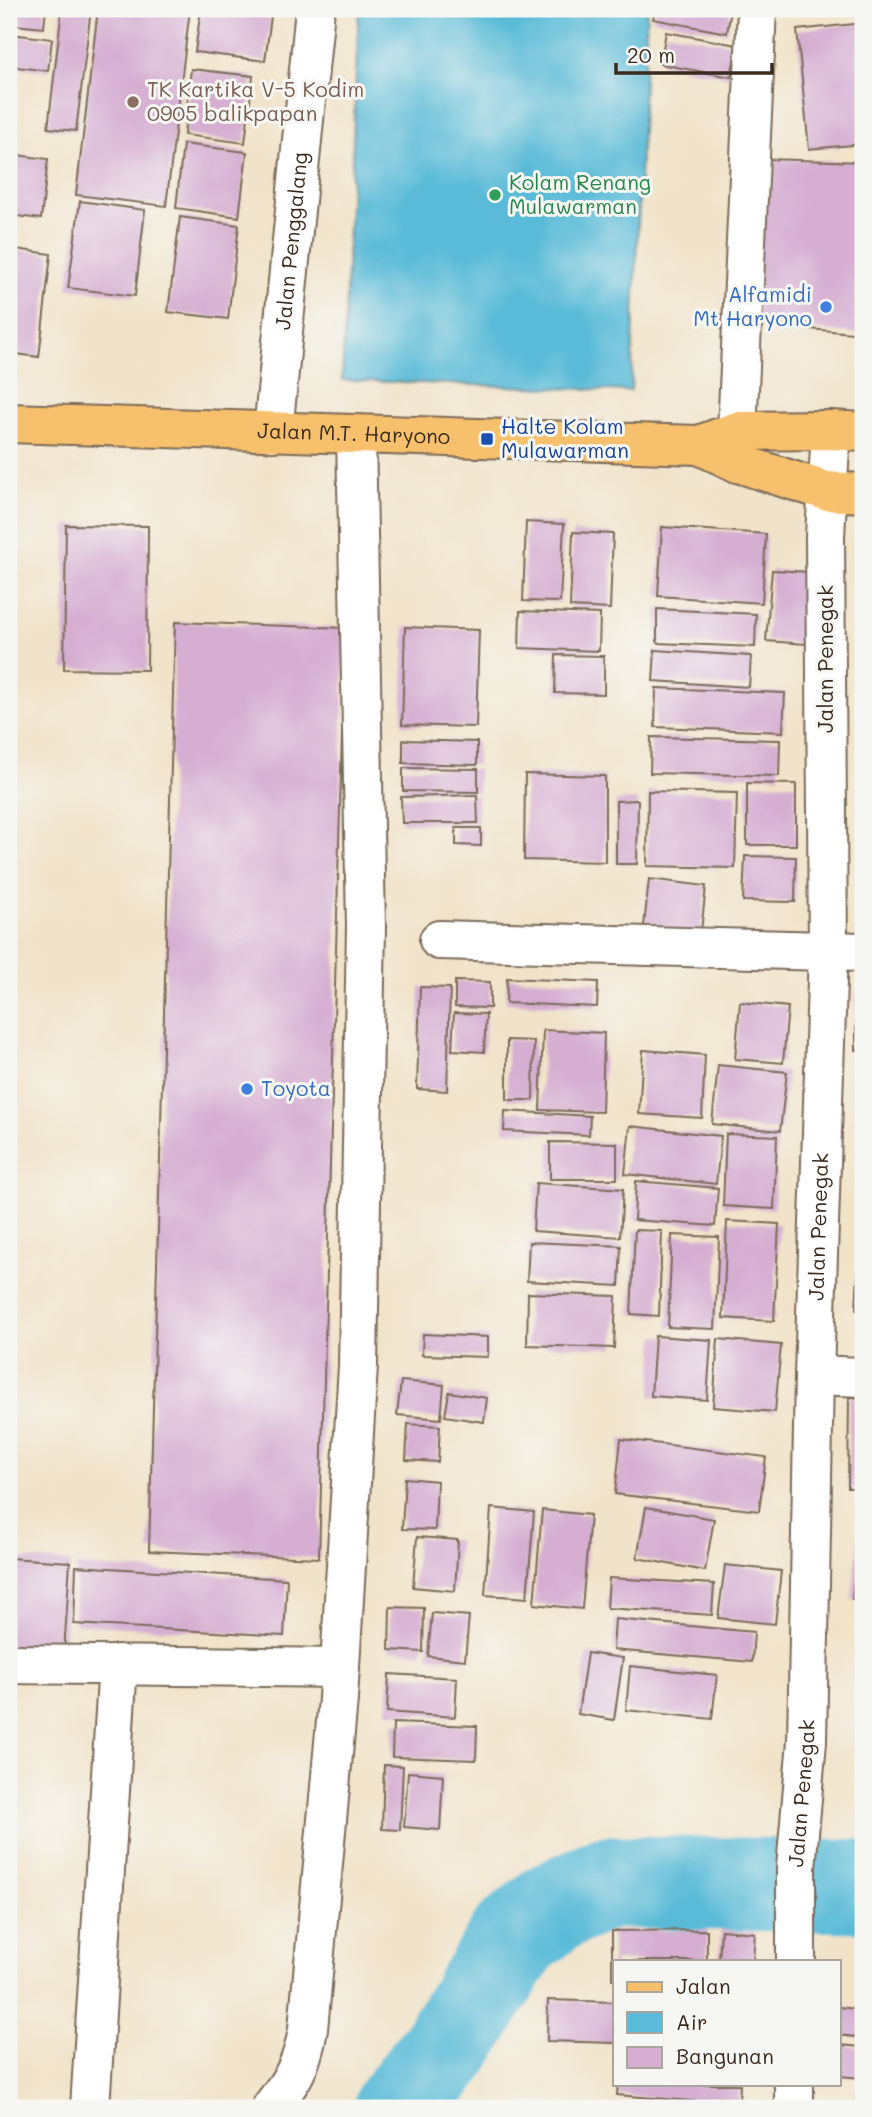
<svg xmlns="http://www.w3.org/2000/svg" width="872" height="2117" viewBox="0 0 872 2117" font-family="Mali,sans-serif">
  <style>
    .water { fill: #5abbd8; stroke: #4a727b; stroke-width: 2 }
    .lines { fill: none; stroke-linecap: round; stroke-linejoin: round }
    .river { stroke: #5abbd8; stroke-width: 93 }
    .building { fill: #d5aed1 }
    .minor-casing { stroke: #7b6b5a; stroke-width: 42 }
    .major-casing { stroke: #7b6b5a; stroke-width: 42 }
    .minor { stroke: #fff; stroke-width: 38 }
    .major { stroke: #f7c06c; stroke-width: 38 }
    .education-dot { fill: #8d6e63; stroke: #f6f6f2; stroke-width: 2.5 }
    .leisure-dot { fill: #2e9e5b; stroke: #f6f6f2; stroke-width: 2.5 }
    .shop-dot { fill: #3f7fe0; stroke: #f6f6f2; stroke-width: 2.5 }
    .transit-dot { fill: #1a4fb4; stroke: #f6f6f2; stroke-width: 2.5 }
    .labels { text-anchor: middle; stroke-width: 6; stroke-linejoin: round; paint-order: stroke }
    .education-label { font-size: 21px; fill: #785e54; stroke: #f6f6f2; text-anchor: start }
    .leisure-label { font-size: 21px; fill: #27864d; stroke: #f6f6f2; text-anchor: start }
    .street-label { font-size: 21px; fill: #3b2a1e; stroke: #f6f6f2 }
    .shop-label { font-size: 21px; fill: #366cbe; stroke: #f6f6f2; text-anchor: end }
    .transit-label { font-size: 21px; fill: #164399; stroke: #f6f6f2; text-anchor: start }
  </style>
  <rect width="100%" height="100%" fill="#f6f6f2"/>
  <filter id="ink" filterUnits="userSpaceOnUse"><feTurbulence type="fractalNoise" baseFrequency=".0143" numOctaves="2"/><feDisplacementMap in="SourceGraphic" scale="14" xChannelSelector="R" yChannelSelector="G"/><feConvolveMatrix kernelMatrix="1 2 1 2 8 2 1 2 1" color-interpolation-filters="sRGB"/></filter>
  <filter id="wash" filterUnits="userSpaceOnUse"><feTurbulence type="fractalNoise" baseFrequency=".00686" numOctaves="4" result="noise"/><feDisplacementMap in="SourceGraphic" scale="28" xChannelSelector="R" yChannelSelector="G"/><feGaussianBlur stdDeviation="1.57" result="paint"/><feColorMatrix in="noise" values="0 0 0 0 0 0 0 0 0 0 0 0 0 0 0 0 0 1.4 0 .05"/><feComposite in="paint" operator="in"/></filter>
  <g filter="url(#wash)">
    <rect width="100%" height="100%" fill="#f1e3c9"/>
    <polygon class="water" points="359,9 647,9 631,391 342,380"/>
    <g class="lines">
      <polyline class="river" points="400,2108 443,2053 515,1938 552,1908 607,1882 863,1886"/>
    </g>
    <g id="blocks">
      <g class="building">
        <polygon points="16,9 46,9 44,28 14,25"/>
        <polygon points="62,9 91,9 76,131 48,128"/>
        <polygon points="98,9 190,9 166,206 76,195"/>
        <polygon points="201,9 272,9 265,61 195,52"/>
        <polygon points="655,9 731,9 727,33 653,19"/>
        <polygon points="863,23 863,144 809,149 797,30"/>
        <polygon points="666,32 737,45 731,77 660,64"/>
        <polygon points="11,34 52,39 48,71 9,66"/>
        <polygon points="191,69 253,76 245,143 184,135"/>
        <polygon points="9,74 16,75 10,118 9,118"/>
        <polygon points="183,144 247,152 239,217 176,208"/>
        <polygon points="9,154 48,159 41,219 9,215"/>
        <polygon points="765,159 863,162 863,334 756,324"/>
        <polygon points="80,201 145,210 135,296 68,288"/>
        <polygon points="180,217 239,225 228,319 168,312"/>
        <polygon points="9,248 51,254 39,357 9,353"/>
        <polygon points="526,522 564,524 560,602 523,601"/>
        <polygon points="66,525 148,526 147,670 64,669"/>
        <polygon points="662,527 766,534 762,603 658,596"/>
        <polygon points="573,532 613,534 610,609 570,607"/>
        <polygon points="772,570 811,572 806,644 766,641"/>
        <polygon points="657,609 756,614 755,647 657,643"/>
        <polygon points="520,611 600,614 599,651 519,648"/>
        <polygon points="175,622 345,628 319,1558 149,1551"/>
        <polygon points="405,627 479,630 476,727 402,725"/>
        <polygon points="655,650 751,656 749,687 653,681"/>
        <polygon points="556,655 604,656 604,694 555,693"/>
        <polygon points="656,688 785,693 783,732 655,727"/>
        <polygon points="651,737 780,740 779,776 650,773"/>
        <polygon points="403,740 477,742 477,765 403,763"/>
        <polygon points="403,768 478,769 478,792 403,791"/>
        <polygon points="525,774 605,776 605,862 524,860"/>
        <polygon points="747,783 796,784 796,845 747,845"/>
        <polygon points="648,791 737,793 735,868 647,866"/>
        <polygon points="477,795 478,823 402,823 401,797"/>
        <polygon points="638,800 637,864 616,864 616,801"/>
        <polygon points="456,828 481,828 481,846 456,845"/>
        <polygon points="745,856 796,857 795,902 743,901"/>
        <polygon points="649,879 706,886 700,941 643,936"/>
        <polygon points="507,978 598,982 597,1007 506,1003"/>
        <polygon points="455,981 490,982 490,1008 455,1007"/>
        <polygon points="420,987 450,988 447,1091 417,1089"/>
        <rect x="856" y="991" width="7" height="59"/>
        <polygon points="740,1002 788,1007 783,1063 735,1059"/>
        <polygon points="454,1013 486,1014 484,1052 452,1050"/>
        <polygon points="543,1030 604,1033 602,1112 540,1110"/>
        <polygon points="507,1040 534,1041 533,1100 507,1100"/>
        <polygon points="643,1050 705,1055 702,1118 639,1114"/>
        <polygon points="718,1065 787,1072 780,1131 712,1124"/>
        <polygon points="505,1111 590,1116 589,1135 504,1131"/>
        <polygon points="630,1126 721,1136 716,1184 625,1174"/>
        <polygon points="726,1134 777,1136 774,1209 723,1206"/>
        <polygon points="550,1142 617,1143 617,1179 550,1179"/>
        <polygon points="636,1181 718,1188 715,1226 634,1220"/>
        <polygon points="536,1183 623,1189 620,1237 533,1231"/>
        <polygon points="861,1220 863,1220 863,1311 856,1310"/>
        <polygon points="727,1221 779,1224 774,1321 723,1318"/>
        <polygon points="635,1230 662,1231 659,1316 631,1314"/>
        <polygon points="672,1235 719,1237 715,1329 668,1327"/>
        <polygon points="529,1242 621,1246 619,1286 527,1281"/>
        <polygon points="528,1293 616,1296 614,1348 527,1345"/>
        <polygon points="423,1334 488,1337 488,1357 422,1355"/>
        <polygon points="655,1336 711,1340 707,1400 651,1396"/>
        <polygon points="718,1339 781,1345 775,1412 713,1407"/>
        <polygon points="401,1381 444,1385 441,1419 397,1415"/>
        <polygon points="449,1392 487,1398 484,1422 445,1416"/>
        <polygon points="849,1397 863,1398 863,1488 848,1488"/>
        <polygon points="408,1424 440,1426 438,1462 406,1460"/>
        <polygon points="621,1439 766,1457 759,1511 615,1494"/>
        <polygon points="405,1478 437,1481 435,1530 402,1529"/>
        <polygon points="646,1507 714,1519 705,1571 637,1558"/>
        <polygon points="491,1508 534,1512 527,1598 485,1595"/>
        <polygon points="542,1510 590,1515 582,1609 534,1604"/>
        <polygon points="861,1511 863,1511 863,1600 852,1599"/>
        <polygon points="417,1537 458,1540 455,1591 413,1587"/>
        <polygon points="9,1558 70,1562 64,1652 9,1647"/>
        <polygon points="725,1565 781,1571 775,1624 718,1618"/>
        <polygon points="76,1566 287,1579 284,1636 74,1624"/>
        <polygon points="609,1578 714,1584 712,1615 607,1608"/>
        <polygon points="390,1607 424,1608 423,1652 389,1650"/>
        <polygon points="432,1613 469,1616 465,1660 428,1656"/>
        <polygon points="615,1619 754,1632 752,1662 613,1650"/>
        <polygon points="587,1653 623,1658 614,1720 578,1714"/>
        <polygon points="630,1666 717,1675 712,1719 626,1710"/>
        <polygon points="389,1674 457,1678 455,1717 387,1712"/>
        <polygon points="393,1723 477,1726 476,1760 392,1757"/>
        <polygon points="384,1765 403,1766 400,1830 382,1829"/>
        <polygon points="408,1772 443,1775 440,1830 404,1827"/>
        <polygon points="707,1930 707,1961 615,1961 615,1979 612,1979 612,1931"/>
        <polygon points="721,1930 755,1933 753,1961 719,1961"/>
        <polygon points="548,2000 615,2002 615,2043 547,2041"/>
        <polygon points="839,2007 863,2010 863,2038 839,2035"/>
        <polygon points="839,2045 863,2047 863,2078 839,2076"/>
        <polygon points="618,2084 740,2084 739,2105 617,2095"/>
        <polygon points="857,2088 863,2089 863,2108 855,2108"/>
        <polygon points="614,2104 641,2106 641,2108 614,2108"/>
      </g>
    </g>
  </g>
  <g filter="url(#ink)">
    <use href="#blocks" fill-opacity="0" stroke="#7b6b5a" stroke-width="2"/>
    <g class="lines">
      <g class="minor-casing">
        <g id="minor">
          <path id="s1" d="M273 432 315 9"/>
          <polyline points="738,463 737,431 757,9"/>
          <polyline points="439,940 863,952"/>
          <polyline points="814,1375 863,1377"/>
          <polyline points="9,1664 340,1668"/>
          <path id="s2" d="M796 1961V1868L807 1741 814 1375 828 951 825 536 831 430"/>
          <polyline points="90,2108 118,1664"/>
          <path d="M271 2108C293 2079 302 2066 308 2029L338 1699 358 1366 366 926 356 435"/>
          <polyline points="794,2108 794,2084"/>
        </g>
      </g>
      <g class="major-casing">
        <g id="major">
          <path id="s3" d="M9 423 699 445 738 463 826 491 863 493"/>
          <polyline points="699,445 737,431 831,430 863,432"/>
        </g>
      </g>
      <use href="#minor" class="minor"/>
      <use href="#major" class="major"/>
    </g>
  </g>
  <circle class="education-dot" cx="133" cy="102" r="7"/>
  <circle class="leisure-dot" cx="495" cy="195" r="7"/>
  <g class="shop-dot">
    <circle cx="826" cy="307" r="7"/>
    <circle cx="247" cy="1089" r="7"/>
  </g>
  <rect class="transit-dot" x="480" y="432" width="14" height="14" rx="3.5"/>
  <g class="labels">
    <g class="education-label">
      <text x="147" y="97">TK Kartika V-5 Kodim<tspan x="147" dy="24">0905 balikpapan</tspan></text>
    </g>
    <g class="leisure-label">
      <text x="509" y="190">Kolam Renang<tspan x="509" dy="24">Mulawarman</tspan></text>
    </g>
    <g class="street-label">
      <text dy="7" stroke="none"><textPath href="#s1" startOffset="192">Jalan Penggalang</textPath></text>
      <text dy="7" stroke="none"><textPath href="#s3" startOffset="345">Jalan M.T. Haryono</textPath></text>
      <text transform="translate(826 659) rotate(-90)" y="7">Jalan Penegak</text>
      <text dy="7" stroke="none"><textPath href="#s2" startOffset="735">Jalan Penegak</textPath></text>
      <text dy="7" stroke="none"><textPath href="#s2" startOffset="168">Jalan Penegak</textPath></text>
    </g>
    <g class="shop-label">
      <text x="812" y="302">Alfamidi<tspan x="812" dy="24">Mt Haryono</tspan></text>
      <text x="261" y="1096" text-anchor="start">Toyota</text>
    </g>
    <g class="transit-label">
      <text x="501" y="434">Halte Kolam<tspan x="501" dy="24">Mulawarman</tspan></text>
    </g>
  </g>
  <rect width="872" height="2117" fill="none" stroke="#f6f6f2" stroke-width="35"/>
  <rect x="613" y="1960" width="228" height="126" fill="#f6f6f2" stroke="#aba49d" stroke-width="2"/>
  <rect x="627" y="1982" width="35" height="10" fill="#f7c06c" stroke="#aba49d" stroke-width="2"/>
  <text x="676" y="1994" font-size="21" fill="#3b2a1e">Jalan</text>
  <rect x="627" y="2012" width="35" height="21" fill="#5abbd8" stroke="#aba49d" stroke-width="2"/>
  <text x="676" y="2030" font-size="21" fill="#3b2a1e">Air</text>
  <rect x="627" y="2047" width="35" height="21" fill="#d5aed1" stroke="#aba49d" stroke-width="2"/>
  <text x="676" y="2064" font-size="21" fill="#3b2a1e">Bangunan</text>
  <path d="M616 63v10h156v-10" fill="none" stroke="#3b2a1e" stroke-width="3.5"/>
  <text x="627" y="63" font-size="21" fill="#3b2a1e" stroke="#f6f6f2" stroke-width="5" paint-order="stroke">20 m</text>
</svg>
